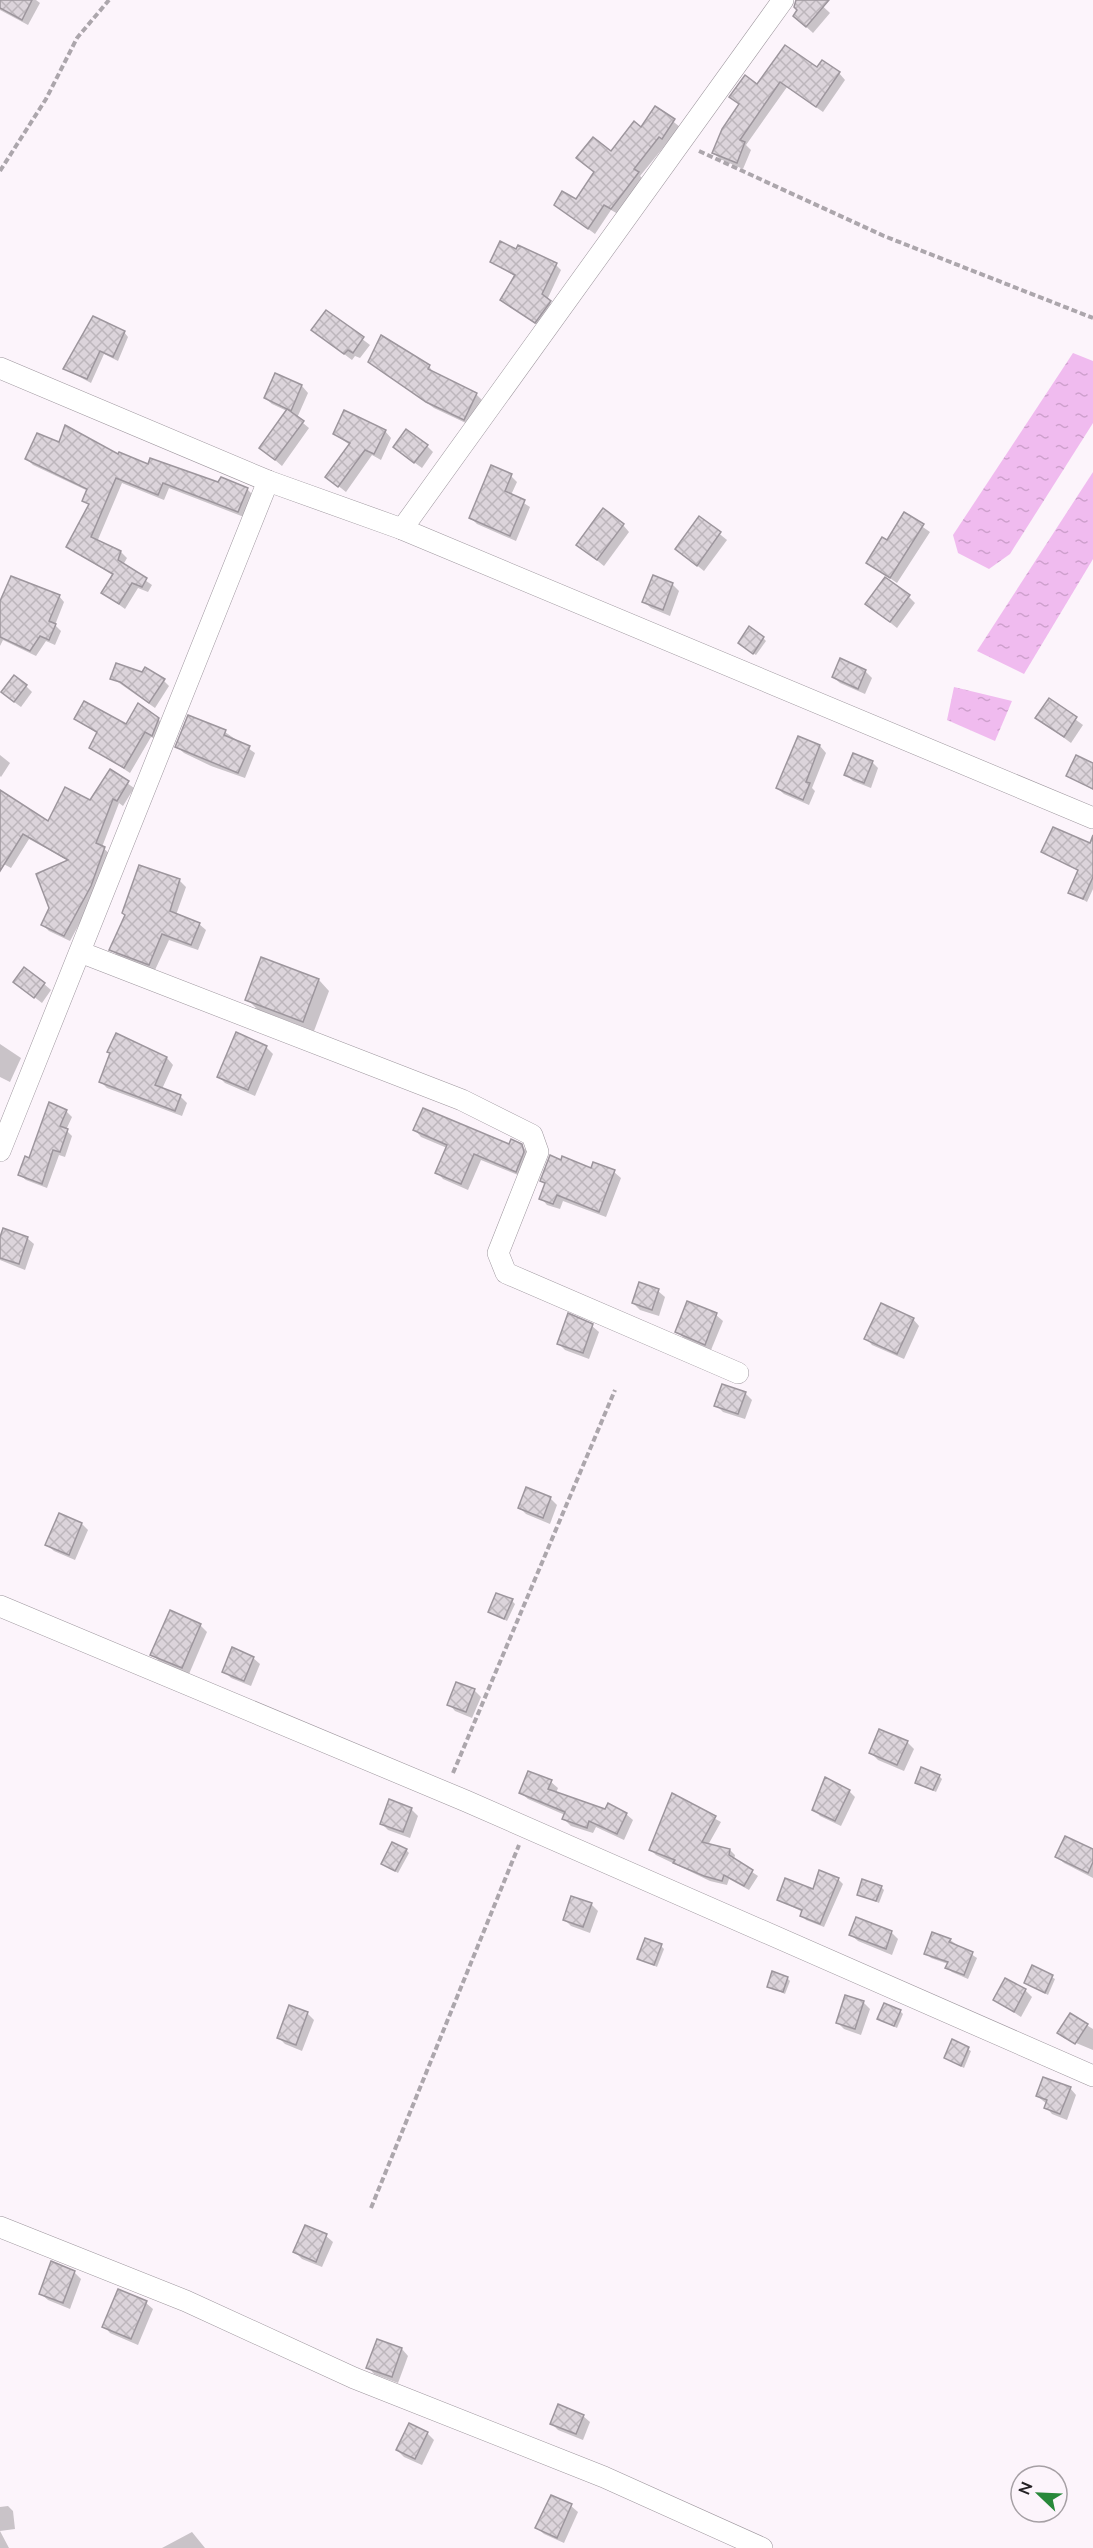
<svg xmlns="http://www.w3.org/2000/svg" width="1093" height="2548" viewBox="0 0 1093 2548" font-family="Mulish,sans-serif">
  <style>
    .water { fill: url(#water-ripples) }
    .shadow { fill: #0003 }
    .building { fill: url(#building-cross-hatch); stroke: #9d969d; stroke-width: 1.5 }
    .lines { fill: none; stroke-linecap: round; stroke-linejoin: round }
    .minor-casing { stroke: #9d969d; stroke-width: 22 }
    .path { stroke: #aca6ac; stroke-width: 4; stroke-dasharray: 6 3; stroke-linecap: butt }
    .minor { stroke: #fff; stroke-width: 21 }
  </style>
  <defs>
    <pattern id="water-ripples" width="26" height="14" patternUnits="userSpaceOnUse" patternTransform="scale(1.5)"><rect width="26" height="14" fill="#f0bbef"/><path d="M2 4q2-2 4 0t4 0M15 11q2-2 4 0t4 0" fill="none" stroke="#cea0cd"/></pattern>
    <pattern id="building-cross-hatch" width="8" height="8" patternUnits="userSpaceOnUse" patternTransform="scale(1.5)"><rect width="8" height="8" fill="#dcd4db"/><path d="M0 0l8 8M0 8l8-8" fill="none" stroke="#bdb6bc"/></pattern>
  </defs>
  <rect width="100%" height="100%" fill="#fcf4fb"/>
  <g class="water">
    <polygon points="1073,353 1093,361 1093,423 1010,554 989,569 958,553 953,535"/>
    <polygon points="1093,472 1093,559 1024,674 977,651"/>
    <polygon points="954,687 1012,701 995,741 947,720"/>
  </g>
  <g class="shadow">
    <polygon points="0,0 36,0 40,3 28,25 0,10"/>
    <polygon points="800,0 816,0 830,13 813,33 801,22"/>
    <polygon points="817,69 839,73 845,80 823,112 787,87 746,145 751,150 743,169 720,159 714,153 740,105 731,97 757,86"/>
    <polygon points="656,108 680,127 640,176 644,180 618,214 611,210 595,234 556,205 576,201 611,153 642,129"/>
    <polygon points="492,262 556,265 561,270 547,300 555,308 541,328 502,300 516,277"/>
    <polygon points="327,312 370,345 360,358 355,356 352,360 320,336"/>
    <polygon points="124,332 128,337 118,361 104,354 91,383 65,369"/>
    <polygon points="382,337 429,366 434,374 476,394 482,400 470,425 434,408 376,367"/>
    <polygon points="276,375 302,386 308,393 297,418 309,428 282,466 261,448 287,411 272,404 265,398"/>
    <polygon points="385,431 391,438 381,460 372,455 346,492 327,477 350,445 334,434"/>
    <polygon points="60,444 247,489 253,495 244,517 169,488 164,500 122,483 97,542 121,552 127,558 123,565 152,585 148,592 138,588 125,609 103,593 114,576 68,547 90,506 84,501 88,491 33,465 27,459"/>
    <polygon points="427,446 433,452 422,468 401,453"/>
    <polygon points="511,476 517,482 511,495 530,507 516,541 477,524 471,518"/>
    <polygon points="904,514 930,532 897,583 868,563 888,542"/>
    <polygon points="700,518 727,540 704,571 684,555"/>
    <polygon points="623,525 629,532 604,566 578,545"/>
    <polygon points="654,577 673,585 679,591 670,616 651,608 644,602"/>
    <polygon points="59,596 64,602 55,625 61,631 55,645 46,641 36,656 3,640 0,646 0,600"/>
    <polygon points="909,597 915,603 897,628 867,604"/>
    <polygon points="763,638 766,641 756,655 742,646"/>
    <polygon points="865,671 872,678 865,694 840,683 833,677"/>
    <polygon points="112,678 164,681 169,686 155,708"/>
    <polygon points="26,686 32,692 21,707 10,699"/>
    <polygon points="1049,700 1083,725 1071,743 1037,718"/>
    <polygon points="76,719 127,726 158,719 164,725 158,740 151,737 130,773 91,747 98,734"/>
    <polygon points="225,732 255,753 245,778 211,766 184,753 177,747"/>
    <polygon points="799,738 820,746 826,753 812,788 815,791 809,805 784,794 777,788"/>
    <polygon points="0,755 10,763 1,777 0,776"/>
    <polygon points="872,762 878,768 871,788 853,781 846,775"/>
    <polygon points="1093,765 1093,790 1068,775"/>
    <polygon points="110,771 134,788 123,806 119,803 102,847 110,854 96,893 70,941 49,931 43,925 69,861 29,839 11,868 0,862 0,791 48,823 91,802"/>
    <polygon points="1093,845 1093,889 1087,902 1070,892 1079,871 1043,852"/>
    <polygon points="140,867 180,881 186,887 176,915 199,924 206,930 198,950 169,940 155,970 117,955 111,949 126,916"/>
    <polygon points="262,959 319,980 329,991 314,1031 257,1009 247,999"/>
    <polygon points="15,982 44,984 51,990 42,1003"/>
    <polygon points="117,1035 167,1058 173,1065 162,1089 180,1096 187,1103 182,1116 107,1088 101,1082"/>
    <polygon points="0,1044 21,1058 10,1082 0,1077"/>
    <polygon points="266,1047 273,1054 255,1096 225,1083 218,1076"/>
    <polygon points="66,1111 72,1117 66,1130 72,1136 65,1157 59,1155 47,1188 26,1180 20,1175"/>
    <polygon points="415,1130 521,1145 528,1152 523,1177 481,1160 468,1190 443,1179 437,1172 447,1148 421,1137"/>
    <polygon points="592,1169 614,1172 621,1178 606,1217 563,1201 560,1209 547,1205 541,1198 546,1185 542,1181"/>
    <polygon points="27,1238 34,1244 25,1270 0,1260 0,1242"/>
    <polygon points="658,1291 665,1297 659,1316 640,1310 633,1303"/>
    <polygon points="716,1315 723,1321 711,1350 684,1338 677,1332"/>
    <polygon points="913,1319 919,1326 904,1359 872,1345 866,1338"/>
    <polygon points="592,1326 599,1332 589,1359 565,1350 559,1344"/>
    <polygon points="745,1393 752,1400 745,1419 723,1412 716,1405"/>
    <polygon points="550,1498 557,1505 550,1524 526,1514 519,1507"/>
    <polygon points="82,1524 88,1530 75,1560 54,1551 47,1545"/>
    <polygon points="512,1601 515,1604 507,1621 490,1612"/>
    <polygon points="200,1625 207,1632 189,1674 159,1661 152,1654"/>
    <polygon points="253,1658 260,1664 251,1686 231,1678 224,1671"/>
    <polygon points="474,1690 481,1697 472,1718 455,1711 449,1704"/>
    <polygon points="907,1742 914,1749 904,1771 878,1760 871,1753"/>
    <polygon points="939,1776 942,1779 936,1792 917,1783"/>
    <polygon points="551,1782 558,1788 556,1793 606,1811 626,1814 633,1820 624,1840 596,1827 593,1833 571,1826 564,1819 565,1815 528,1799 521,1793"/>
    <polygon points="849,1791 855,1797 841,1826 820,1816 814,1809"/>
    <polygon points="673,1796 721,1822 708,1845 730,1850 735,1855 734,1860 758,1876 749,1890 729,1879 727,1885 710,1881 656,1855 651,1850"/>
    <polygon points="411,1809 418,1816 410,1838 388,1830 382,1824"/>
    <polygon points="406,1850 409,1853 398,1873 383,1864"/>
    <polygon points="1093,1851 1093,1878 1064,1863 1057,1857"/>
    <polygon points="838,1879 843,1884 824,1927 806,1920 802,1915 803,1912 778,1900 814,1891"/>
    <polygon points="881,1887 884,1890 879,1903 859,1894"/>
    <polygon points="591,1904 598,1911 590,1933 571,1926 565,1920"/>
    <polygon points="891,1932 898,1939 892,1955 858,1941 851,1935"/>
    <polygon points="950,1940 977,1958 968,1979 952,1972 947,1967 948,1964 931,1958 926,1953"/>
    <polygon points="661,1946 664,1949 657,1967 639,1958"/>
    <polygon points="1033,1967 1055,1979 1048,1995 1026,1983"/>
    <polygon points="787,1978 790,1981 785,1994 768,1986"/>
    <polygon points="1025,1990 1032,1997 1021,2017 995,2000"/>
    <polygon points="863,2002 870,2009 861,2035 844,2029 837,2022"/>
    <polygon points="900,2011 903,2014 897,2028 879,2019"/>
    <polygon points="307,2013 314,2020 302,2051 285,2044 279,2038"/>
    <polygon points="1070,2015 1093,2029 1093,2050 1064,2038 1059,2033"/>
    <polygon points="953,2041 971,2051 964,2068 946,2058"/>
    <polygon points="1070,2088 1076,2095 1067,2120 1052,2114 1046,2107 1047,2104 1037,2096"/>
    <polygon points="326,2236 333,2242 322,2267 302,2259 295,2252"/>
    <polygon points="74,2272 81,2279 70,2309 48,2300 41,2294"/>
    <polygon points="119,2291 146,2303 153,2309 138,2345 110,2333 104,2326"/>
    <polygon points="378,2340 402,2349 408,2356 398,2383 374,2374 368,2367"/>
    <polygon points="583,2416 590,2422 583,2440 558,2430 552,2424"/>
    <polygon points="427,2433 434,2440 422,2465 404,2457 397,2450"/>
    <polygon points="551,2497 571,2506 578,2512 564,2543 544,2534 537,2528"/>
    <polygon points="8,2506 13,2511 15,2529 0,2531 9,2548 0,2548 0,2507"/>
    <polygon points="192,2532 205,2548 162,2548"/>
  </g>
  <g class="building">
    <polygon points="0,0 32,0 22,20 0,8"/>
    <polygon points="796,0 829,0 806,27 793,16 797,10 794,7"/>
    <polygon points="785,45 817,67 822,60 840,72 816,107 780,82 740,140 745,142 737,163 712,153 722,129 739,104 729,97 745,75 757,84"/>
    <polygon points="655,106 675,119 662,139 659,137 634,169 639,172 611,209 604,205 588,229 554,205 562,191 576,199 594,172 576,158 593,137 611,151 634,121 641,127"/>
    <polygon points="500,241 516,249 518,245 557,263 542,294 551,301 535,323 500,300 515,275 490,262"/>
    <polygon points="326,310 364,337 353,353 348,350 344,354 311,330"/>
    <polygon points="93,316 125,331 113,357 100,351 87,379 63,369"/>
    <polygon points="381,335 430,365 428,369 477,393 464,420 426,402 368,362"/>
    <polygon points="275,373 302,385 291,411 264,398"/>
    <polygon points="287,409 304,421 275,460 259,448"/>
    <polygon points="344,410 386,430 374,454 365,450 338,487 325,477 350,443 333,434"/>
    <polygon points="65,425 118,454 119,452 148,464 150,458 218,482 221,477 248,488 238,512 163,483 158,495 116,478 91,537 121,551 118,560 147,578 142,587 132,583 119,604 101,593 113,574 66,547 89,504 82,501 87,489 25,459 37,433 59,442"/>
    <polygon points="406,429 428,445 414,463 393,447"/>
    <polygon points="491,465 512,474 505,491 525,500 510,536 469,518"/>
    <polygon points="603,508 624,524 597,560 576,545"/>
    <polygon points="904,512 924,524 890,578 866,563 882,537 887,540"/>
    <polygon points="699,516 721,532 697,566 675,549"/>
    <polygon points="653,575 673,583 663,610 642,602"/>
    <polygon points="11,576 60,595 49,621 56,624 49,640 40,636 30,651 0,637 0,601"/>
    <polygon points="885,577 910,595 890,622 865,604"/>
    <polygon points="749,626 764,637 753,654 738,643"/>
    <polygon points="840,658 866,670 858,689 832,677"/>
    <polygon points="116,663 142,672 145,667 165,679 149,703 120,682 110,679"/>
    <polygon points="14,675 27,685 14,702 1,692"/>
    <polygon points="1049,698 1077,717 1064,737 1035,718"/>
    <polygon points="84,701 126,724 138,703 159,718 152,736 145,732 124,768 89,748 97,732 74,719"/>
    <polygon points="188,715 226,730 224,735 250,746 238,773 175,747"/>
    <polygon points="798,736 820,745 806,782 810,783 803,800 776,788"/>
    <polygon points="853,753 873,761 864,783 844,775"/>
    <polygon points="1076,755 1093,763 1093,789 1066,776"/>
    <polygon points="110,769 129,781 117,801 113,799 96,843 105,847 91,886 64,936 41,925 49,908 36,874 68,860 23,834 0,871 0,790 48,821 65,787 90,800"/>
    <polygon points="1053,827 1090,843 1093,835 1093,877 1083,899 1068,893 1078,870 1041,852"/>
    <polygon points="139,865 180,879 170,911 200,923 191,945 162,934 149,965 109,950 125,915 122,913"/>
    <polygon points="261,957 319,979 303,1022 245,1000"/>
    <polygon points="24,967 45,983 34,998 13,982"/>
    <polygon points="236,1032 267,1046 248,1090 217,1077"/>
    <polygon points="116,1033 167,1057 155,1085 181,1095 175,1111 99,1082 110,1053 107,1052"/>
    <polygon points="49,1102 67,1110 60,1126 68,1129 60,1152 53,1150 42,1184 18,1175 25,1156 29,1158"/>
    <polygon points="423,1108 509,1144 511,1139 522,1144 524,1152 516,1172 474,1154 461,1184 435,1173 447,1145 413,1130"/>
    <polygon points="550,1155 561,1160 562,1156 591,1168 593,1162 615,1170 599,1212 557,1195 553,1204 539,1199 545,1183 540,1181"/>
    <polygon points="3,1228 28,1237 19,1264 0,1258 0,1237"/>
    <polygon points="639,1282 659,1289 652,1310 632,1303"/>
    <polygon points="687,1301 717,1313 705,1345 675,1332"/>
    <polygon points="881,1303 914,1318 897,1354 864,1339"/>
    <polygon points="568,1313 593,1324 583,1353 557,1344"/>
    <polygon points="722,1384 746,1392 738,1414 714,1406"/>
    <polygon points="526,1487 551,1497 543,1518 518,1508"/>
    <polygon points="59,1513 82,1523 69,1555 45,1545"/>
    <polygon points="496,1593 513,1599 504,1619 488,1612"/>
    <polygon points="170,1610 201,1624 182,1668 150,1655"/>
    <polygon points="232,1647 254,1657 244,1681 222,1672"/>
    <polygon points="456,1682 475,1689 466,1712 447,1705"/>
    <polygon points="879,1729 908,1741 897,1765 869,1753"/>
    <polygon points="921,1767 940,1775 933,1790 915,1783"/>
    <polygon points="528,1771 552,1780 548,1789 605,1809 608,1803 627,1813 617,1834 589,1821 587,1828 562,1819 565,1812 519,1793"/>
    <polygon points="825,1777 850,1790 835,1821 812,1810"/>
    <polygon points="672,1793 716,1816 702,1842 730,1849 729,1855 753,1870 744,1886 724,1875 722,1881 704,1876 673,1863 675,1860 649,1850"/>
    <polygon points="389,1799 412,1808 403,1832 380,1824"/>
    <polygon points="1065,1836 1093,1849 1093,1862 1088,1873 1055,1857"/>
    <polygon points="392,1842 407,1849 395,1871 381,1864"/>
    <polygon points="819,1870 839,1878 820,1924 800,1916 802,1910 777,1900 785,1878 813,1889"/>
    <polygon points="862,1879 882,1886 876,1901 857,1895"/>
    <polygon points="571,1896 592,1903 583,1927 563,1920"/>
    <polygon points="856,1917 892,1931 886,1949 849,1935"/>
    <polygon points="932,1932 951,1939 949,1942 973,1952 964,1975 945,1968 948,1962 924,1954"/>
    <polygon points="645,1938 662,1944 654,1965 637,1959"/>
    <polygon points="1032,1965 1053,1975 1045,1993 1024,1983"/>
    <polygon points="772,1971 788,1977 783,1992 767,1987"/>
    <polygon points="1005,1978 1026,1989 1014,2012 993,2000"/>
    <polygon points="845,1995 864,2001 855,2029 836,2023"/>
    <polygon points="884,2003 901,2010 894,2026 877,2019"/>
    <polygon points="289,2005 308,2012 296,2045 277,2038"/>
    <polygon points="1070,2013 1088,2024 1075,2044 1057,2033"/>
    <polygon points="952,2039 969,2047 961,2066 944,2058"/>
    <polygon points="1043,2077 1071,2087 1060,2114 1044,2108 1047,2100 1036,2096"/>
    <polygon points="305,2225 327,2234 316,2262 293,2252"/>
    <polygon points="51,2261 75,2271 63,2303 39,2294"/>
    <polygon points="118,2289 147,2301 131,2339 102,2327"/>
    <polygon points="377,2339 402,2348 392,2377 366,2368"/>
    <polygon points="558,2404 584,2415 576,2434 550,2424"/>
    <polygon points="409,2423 428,2432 415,2459 396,2450"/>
    <polygon points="551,2495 572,2504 557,2538 535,2528"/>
  </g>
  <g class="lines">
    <g class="minor-casing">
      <g id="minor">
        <polyline points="0,368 268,481 402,529 1093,818"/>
        <polyline points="402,529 783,0"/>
        <polyline points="80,952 462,1100 532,1135 538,1152 498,1253 506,1273 738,1373"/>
        <polyline points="0,1151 268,481"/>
        <polyline points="0,1606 466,1801 1093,2076"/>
        <polyline points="0,2227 186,2301 354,2378 604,2477 762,2548"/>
      </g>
    </g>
    <g class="path">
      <polyline points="699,151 884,236 1093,318"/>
      <polyline points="0,171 46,99 77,38 109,0"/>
      <polyline points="453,1773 615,1390"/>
      <polyline points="371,2208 519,1845"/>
    </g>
    <use href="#minor" class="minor"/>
  </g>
  <g transform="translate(1039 2494) rotate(293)"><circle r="28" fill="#fcf4fb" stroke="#a6a0a5" stroke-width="1.5"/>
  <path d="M0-4.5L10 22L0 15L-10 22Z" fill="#28883a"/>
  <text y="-9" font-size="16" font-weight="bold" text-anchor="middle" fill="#242124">N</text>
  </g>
</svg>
